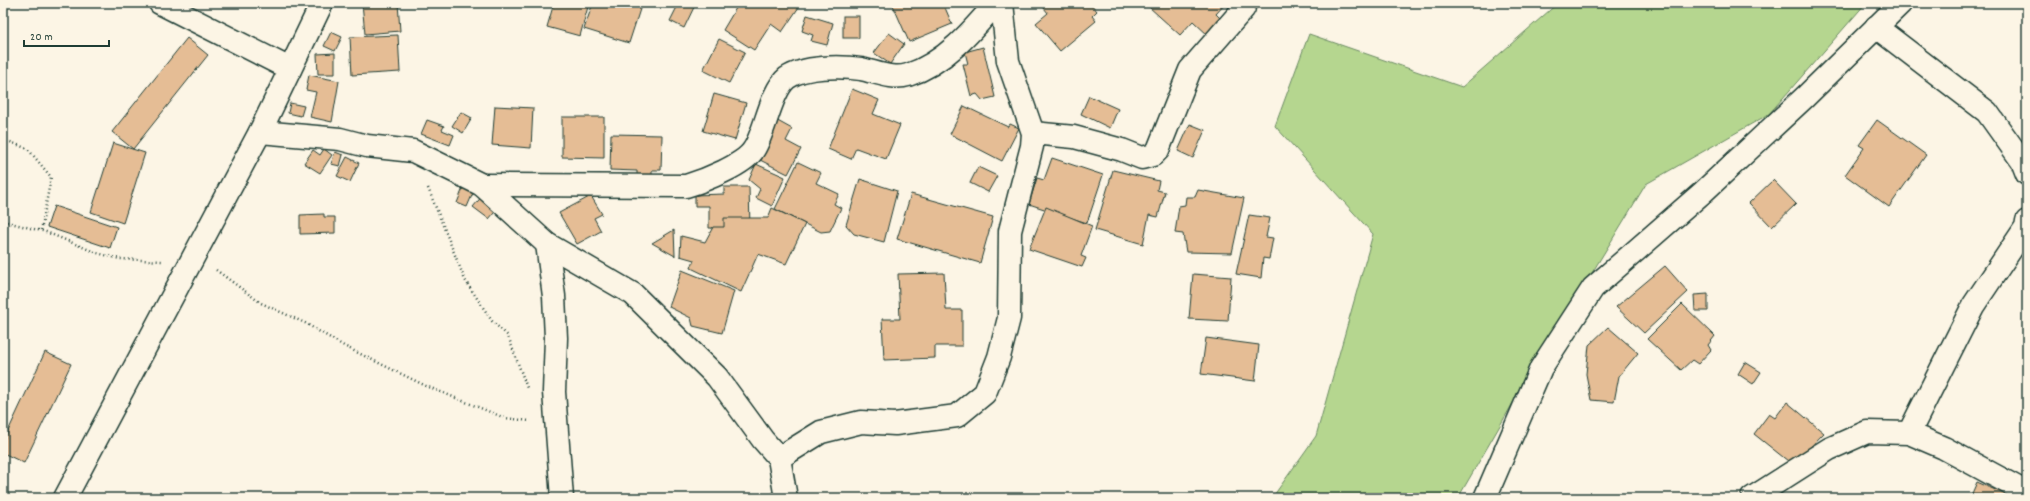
<svg xmlns="http://www.w3.org/2000/svg" width="2030" height="501" viewBox="0 0 2030 501" font-family="Dekko,sans-serif">
  <style>
    .green { fill: #b5d68f; stroke: #6a8a62 }
    .building { fill: #e5bd95; stroke: #1f3d34 }
    .lines { fill: none; stroke-linecap: round; stroke-linejoin: round }
    .minor-casing { stroke: #1f3d34; stroke-width: 25 }
    .path { stroke: #1f3d34; stroke-width: 2.5; stroke-dasharray: 1 3; stroke-linecap: butt }
    .minor { stroke: #fcf5e5; stroke-width: 22 }
  </style>
  <rect width="100%" height="100%" fill="#fcf5e5"/>
  <filter id="ink" filterUnits="userSpaceOnUse"><feTurbulence type="fractalNoise" baseFrequency=".025" numOctaves="2"/><feDisplacementMap in="SourceGraphic" scale="8" xChannelSelector="R" yChannelSelector="G"/><feConvolveMatrix kernelMatrix="1 2 1 2 8 2 1 2 1" color-interpolation-filters="sRGB"/></filter>
  <g filter="url(#ink)">
    <polygon class="green" points="1558,3 1866,3 1769,114 1646,184 1513,403 1458,498 1272,498 1316,436 1373,234 1275,126 1309,34 1462,87"/>
    <g class="building">
      <polygon points="362,3 398,3 400,31 365,34"/>
      <polygon points="554,3 589,3 580,36 547,27"/>
      <polygon points="593,3 642,3 629,43 584,29"/>
      <polygon points="679,3 696,3 684,28 670,21"/>
      <polygon points="739,3 793,3 799,7 782,32 771,24 754,50 723,30"/>
      <polygon points="892,3 943,3 952,24 909,42"/>
      <polygon points="1040,3 1090,3 1097,11 1092,16 1096,21 1060,51 1036,23 1048,13"/>
      <polygon points="1153,3 1226,3 1216,14 1224,22 1210,37 1193,21 1180,35 1149,7"/>
      <polygon points="807,15 833,23 827,45 811,41 813,35 802,31"/>
      <rect x="843" y="16" width="16" height="22"/>
      <polygon points="331,32 342,37 335,51 324,46"/>
      <polygon points="889,33 904,44 890,64 874,53"/>
      <polygon points="398,35 400,72 352,75 350,37"/>
      <polygon points="187,38 208,55 133,149 112,132"/>
      <polygon points="719,39 745,52 729,83 703,70"/>
      <polygon points="983,47 995,97 982,100 977,94 971,96 963,64 968,64 965,52"/>
      <polygon points="335,53 335,74 318,74 317,54"/>
      <polygon points="309,75 339,81 332,122 310,117 316,92 306,90"/>
      <polygon points="852,89 879,100 873,114 900,125 886,159 856,148 851,159 828,149"/>
      <polygon points="714,94 746,103 735,140 703,131"/>
      <polygon points="1089,96 1118,109 1110,128 1081,114"/>
      <polygon points="290,103 304,106 301,116 288,113"/>
      <polygon points="495,106 533,108 531,148 492,145"/>
      <polygon points="964,106 1008,127 1010,124 1019,128 1002,161 950,134"/>
      <polygon points="461,112 472,118 463,133 452,126"/>
      <polygon points="562,117 604,117 604,158 562,157"/>
      <polygon points="774,119 792,129 786,141 801,149 788,174 754,157"/>
      <polygon points="427,120 444,126 442,130 454,135 450,145 421,134"/>
      <polygon points="1877,120 1926,155 1889,207 1845,175 1864,148 1859,145"/>
      <polygon points="1190,124 1205,130 1193,158 1178,151"/>
      <polygon points="611,134 662,135 661,170 652,170 652,176 637,176 637,171 610,170"/>
      <polygon points="113,143 145,153 123,223 91,212"/>
      <polygon points="324,149 332,155 320,173 304,163 313,150 320,155"/>
      <polygon points="335,152 343,155 340,166 331,164"/>
      <polygon points="347,157 359,163 350,182 337,176"/>
      <polygon points="1052,158 1103,175 1087,223 1029,204 1037,178 1044,180"/>
      <polygon points="798,162 821,173 816,183 839,194 834,204 841,208 830,231 821,232 775,209"/>
      <polygon points="756,164 785,177 772,206 756,198 760,189 749,180"/>
      <polygon points="978,167 997,176 988,192 970,183"/>
      <polygon points="1113,170 1159,181 1157,190 1165,192 1158,217 1149,215 1143,244 1095,230"/>
      <polygon points="860,179 897,191 884,242 854,234 846,225"/>
      <polygon points="1773,180 1796,204 1772,227 1749,203"/>
      <polygon points="724,187 749,187 750,228 709,228 709,206 695,206 695,195 724,194"/>
      <polygon points="463,188 473,193 467,207 457,203"/>
      <polygon points="1198,190 1244,198 1232,253 1186,252 1183,234 1175,233 1179,206 1185,205 1186,197 1195,197"/>
      <polygon points="911,194 993,217 980,263 897,239"/>
      <polygon points="483,195 499,207 489,219 473,207"/>
      <polygon points="591,196 602,214 594,218 601,231 577,244 559,213"/>
      <polygon points="54,206 117,227 110,248 47,227"/>
      <polygon points="1046,207 1092,226 1081,256 1086,258 1082,267 1029,249"/>
      <polygon points="772,208 805,224 786,264 758,254 741,292 691,268 694,260 680,256 681,236 705,242 713,227 724,227 724,218 768,218"/>
      <polygon points="324,214 324,217 335,217 335,233 300,234 300,215"/>
      <polygon points="1249,215 1270,218 1266,237 1273,238 1269,259 1263,258 1261,278 1236,274"/>
      <polygon points="674,230 675,256 652,243"/>
      <polygon points="1665,266 1688,292 1644,333 1616,307"/>
      <polygon points="682,270 734,291 722,333 693,326 691,318 669,307"/>
      <polygon points="944,273 946,310 962,310 962,346 935,346 935,358 884,360 882,319 900,319 898,274"/>
      <polygon points="1193,274 1231,277 1228,321 1189,319"/>
      <polygon points="1708,294 1708,311 1695,311 1694,295"/>
      <polygon points="1682,304 1715,336 1708,345 1711,350 1698,364 1692,360 1681,370 1647,339"/>
      <polygon points="1608,327 1638,353 1619,376 1614,402 1591,400 1586,374 1589,345"/>
      <polygon points="1206,338 1259,345 1255,381 1201,374"/>
      <polygon points="45,352 71,364 24,463 3,453 3,442"/>
      <polygon points="1745,362 1761,372 1753,384 1738,374"/>
      <polygon points="1787,402 1824,433 1793,465 1754,434 1769,414 1775,418"/>
      <polygon points="1977,482 2014,498 1970,498"/>
    </g>
    <g class="lines">
      <g class="minor-casing">
        <g id="minor">
          <polyline points="160,3 290,69"/>
          <polyline points="1876,27 1987,112 2022,161 2027,174"/>
          <polyline points="260,132 340,139 367,146 413,151 482,185 547,244 633,294 717,377 763,440 779,458 786,498"/>
          <polyline points="1033,133 1074,137 1122,150 1142,158 1153,155 1158,150 1190,70 1244,8"/>
          <path d="M482 185 686 186C703 181 745 165 754 149 765 132 771 91 787 78 804 66 840 66 861 69 876 72 893 80 908 75 945 63 972 31 996 3"/>
          <polyline points="547,244 554,296 556,338 554,392 562,498"/>
          <polyline points="1909,433 1973,306 2026,227 2027,221"/>
          <polyline points="779,458 821,432 861,422 895,424 957,416 985,393 999,357 1009,318 1010,231 1032,146 1033,133 1008,61 1002,3"/>
          <polyline points="65,498 260,132 322,3"/>
          <polyline points="1485,498 1541,368 1593,288 1702,193 1805,97 1901,3"/>
          <polyline points="1752,498 1829,449 1867,432 1909,433 1944,448 2027,493"/>
        </g>
      </g>
      <g class="path">
        <polyline points="3,139 28,149 51,177 41,231"/>
        <polyline points="428,188 465,280 492,321 508,336 527,388"/>
        <polyline points="3,221 46,232 97,253 120,259 162,261"/>
        <polyline points="216,270 261,303 305,323 344,346 426,386 505,418 530,421"/>
      </g>
      <use href="#minor" class="minor"/>
    </g>
  </g>
  <rect width="2030" height="501" fill="none" stroke="#fcf5e5" stroke-width="16"/>
  <rect x="8" y="8" width="2014" height="485" fill="none" stroke="#1f3d34" stroke-width="1.5" filter="url(#ink)"/>
  <path d="M24 40v6h85v-6" fill="none" stroke="#1f3d34" stroke-width="2"/>
  <text x="30" y="40" font-size="12" fill="#1f3d34" stroke="#fcf5e5" stroke-width="3" paint-order="stroke">20 m</text>
</svg>
